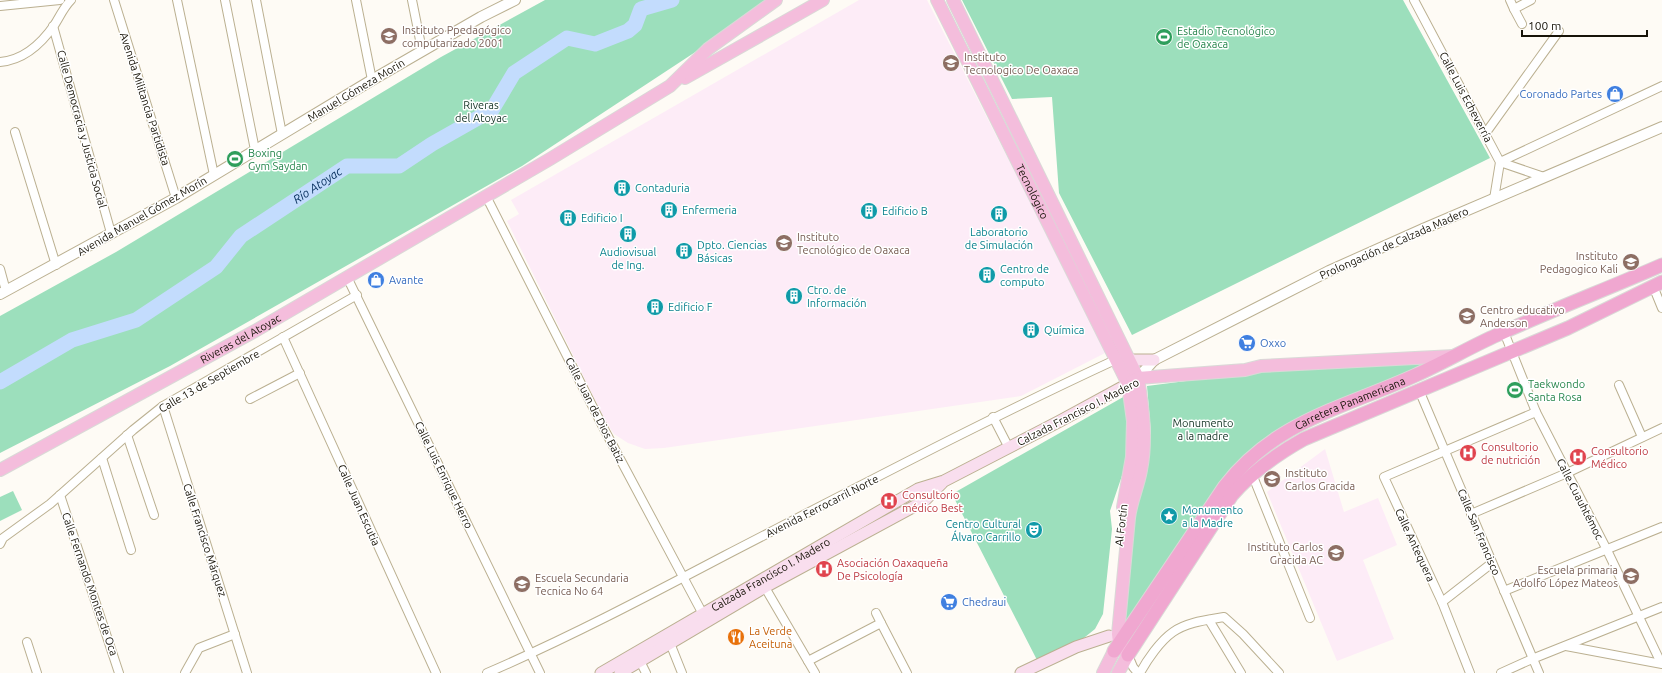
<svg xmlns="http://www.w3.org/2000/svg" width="1662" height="673" viewBox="0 0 1662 673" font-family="Ubuntu,sans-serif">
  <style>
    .education { fill: #fdecf7 }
    .green { fill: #9cdfbc }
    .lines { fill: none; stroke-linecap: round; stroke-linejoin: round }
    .river { stroke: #c3dcfd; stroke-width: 15 }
    .minor-casing { stroke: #bbb091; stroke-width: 10 }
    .tertiary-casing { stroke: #bbb091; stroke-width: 12 }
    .secondary-casing { stroke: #bbb091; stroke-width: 13 }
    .primary-casing { stroke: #dad9d7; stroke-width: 14 }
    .trunk-casing { stroke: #dad9d7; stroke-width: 15 }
    .minor { stroke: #fff; stroke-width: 8 }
    .tertiary { stroke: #fff; stroke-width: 10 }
    .secondary { stroke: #f9deee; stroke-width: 11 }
    .primary { stroke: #f4bddc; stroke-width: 12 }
    .trunk { stroke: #f0a7d0; stroke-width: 13 }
    .labels { text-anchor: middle; stroke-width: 3; stroke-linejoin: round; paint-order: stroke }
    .education-label { font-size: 11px; fill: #785e54; stroke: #fff; text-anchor: start }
    .leisure-label { font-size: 11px; fill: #27864d; stroke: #fff; text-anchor: start }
    .street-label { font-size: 11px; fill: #171308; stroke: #fff }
    .shop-label { font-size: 11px; fill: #366cbe; stroke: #fff; text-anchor: start }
    .park-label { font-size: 11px; fill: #143425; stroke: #fff }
    .culture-label { font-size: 11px; fill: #0d838f; stroke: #fff; text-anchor: start }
    .health-label { font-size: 11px; fill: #be3a42; stroke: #fff; text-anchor: start }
    .food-label { font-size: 11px; fill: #c56008; stroke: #fff; text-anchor: start }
    .water-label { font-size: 12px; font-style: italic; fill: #022b59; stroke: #fff }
  </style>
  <rect width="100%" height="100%" fill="#fefbf5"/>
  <g class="education">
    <polygon points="859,0 927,0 1107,352 1021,396 664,448 645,449 628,443 614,434 606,422 507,221 519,214 511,200"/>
    <polygon points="1325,449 1344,512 1378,498 1397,545 1363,560 1394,639 1337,661 1267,492"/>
  </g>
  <g class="green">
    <polygon points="545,0 769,0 706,45 522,166 170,366 0,453 0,316 116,252 441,57"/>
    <polygon points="962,0 1403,0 1490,158 1132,335 1059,193 1052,97 1012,99"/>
    <polygon points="1427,364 1248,457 1125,625 1131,518 1151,433 1147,386 1279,369"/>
    <polygon points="1125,396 1131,422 1128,458 1110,511 1112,529 1103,614 1095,629 1080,641 1037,660 952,494"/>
    <polygon points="13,491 22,510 0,521 0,497"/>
  </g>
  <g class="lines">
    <path class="river" id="s1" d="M0 382 72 340 136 320 216 267 241 236 347 166H399L432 144 492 110 514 73 567 38 595 44 628 31 635 25 641 9 672 0"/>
    <g class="minor-casing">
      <g id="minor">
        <polyline points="114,0 176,198"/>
        <polyline points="177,0 214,175"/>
        <polyline points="225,0 255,150"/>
        <polyline points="256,0 282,134"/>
        <polyline points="356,0 372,80"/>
        <polyline points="412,0 422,50"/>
        <polyline points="1414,0 1500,162 1494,199"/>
        <polyline points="1510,0 1514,9 1531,0"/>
        <polyline points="0,6 60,0"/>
        <polyline points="1514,9 1522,24"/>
        <polyline points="53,26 111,233"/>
        <path d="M0 62C24 60 42 43 55 24 60 16 64 7 71 0"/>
        <polyline points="15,132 56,265"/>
        <polyline points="1485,134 1559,31"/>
        <polyline points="1500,162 1662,86"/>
        <polyline points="1500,162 1544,177"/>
        <polyline points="486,196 603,427 705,618"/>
        <polyline points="0,269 6,291"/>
        <polyline points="347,277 540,673"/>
        <polyline points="1653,286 1662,308"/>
        <polyline points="1504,332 1536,412 1606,548 1661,663"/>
        <polyline points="283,337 436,673"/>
        <polyline points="1619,385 1642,437"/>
        <polyline points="1419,390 1539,673"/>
        <polyline points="250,399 300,373"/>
        <polyline points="163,406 247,673"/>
        <polyline points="993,417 1009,448"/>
        <polyline points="127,435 154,515"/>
        <polyline points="102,458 131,550"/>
        <polyline points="1252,474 1310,618"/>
        <polyline points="60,495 119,673"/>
        <polyline points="1471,514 1567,473 1662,428"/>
        <polyline points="0,544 3,538 50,504 133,430 163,406 357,295"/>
        <polyline points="763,584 815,673"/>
        <polyline points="1504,591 1662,527"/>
        <polyline points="1442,602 1492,563"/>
        <polyline points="876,613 881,623"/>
        <polyline points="1209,620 1241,673"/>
        <polyline points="27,642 37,673"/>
        <polyline points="670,643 682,673"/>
        <polyline points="1566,646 1662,664"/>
        <polyline points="1128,655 1133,667 1138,673"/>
        <polyline points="640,661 646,673"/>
        <polyline points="808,661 881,623 907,673"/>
        <polyline points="185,673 199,648 235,634"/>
        <path d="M487 673C568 638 646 597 724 556 854 489 983 421 1115 360"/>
        <path d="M1140 673C1147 660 1160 641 1173 632 1187 622 1207 620 1224 617L1243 634 1279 673"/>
        <polyline points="1470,673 1442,602 1384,477 1536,412"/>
        <polyline points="1501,673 1532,659 1662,607"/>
      </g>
    </g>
    <g class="tertiary-casing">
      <g id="tertiary">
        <polyline points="0,294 176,198 372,80 481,17 515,0"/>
        <polyline points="1138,378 1154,360 1329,271 1423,229 1662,127"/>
      </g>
    </g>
    <g class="secondary-casing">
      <g id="secondary">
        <polyline points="1129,360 1154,360"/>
        <path id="s2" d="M601 673 918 489 944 481 1060 421 1128 384"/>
        <polyline points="620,673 765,587 924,501 942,483"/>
        <polyline points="1021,673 1076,647 1109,636"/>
      </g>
    </g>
    <g class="primary-casing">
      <g id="primary">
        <path id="s3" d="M937 0 1128 384 1133 421 1132 457 1123 507"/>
        <path d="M953 0 1138 378C1143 409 1147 440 1141 470 1138 487 1131 501 1129 518L1118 634 1119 642 1128 655 1118 673"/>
        <polyline points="685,78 823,0"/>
        <polyline points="1132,381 1138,378 1245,370 1261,366 1454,356"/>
        <path id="s4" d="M0 470 255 331 550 159 670 86 708 49 776 0"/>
        <polyline points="1103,673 1114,651"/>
      </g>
    </g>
    <g class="trunk-casing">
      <g id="trunk">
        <path id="s5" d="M1114 651 1225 486C1276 420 1344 408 1416 375 1443 363 1470 347 1497 335 1552 310 1607 289 1662 265"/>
        <path d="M1128 655 1232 495C1253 471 1277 454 1304 439L1568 328 1662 282"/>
      </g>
    </g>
    <use href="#minor" class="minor"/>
    <use href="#tertiary" class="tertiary"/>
    <use href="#secondary" class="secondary"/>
    <use href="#primary" class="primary"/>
    <use href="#trunk" class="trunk"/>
  </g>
  <defs>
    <g id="university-disc" transform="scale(0.9)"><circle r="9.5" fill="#8d6e63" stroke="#fff"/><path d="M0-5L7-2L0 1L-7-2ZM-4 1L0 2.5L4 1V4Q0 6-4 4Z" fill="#fff"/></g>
    <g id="stadium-disc" transform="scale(0.9)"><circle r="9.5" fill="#2e9e5b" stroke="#fff"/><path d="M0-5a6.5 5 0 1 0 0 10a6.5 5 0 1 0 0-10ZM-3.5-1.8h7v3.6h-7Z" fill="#fff"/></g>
    <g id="shop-disc" transform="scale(0.9)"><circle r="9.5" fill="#3f7fe0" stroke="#fff"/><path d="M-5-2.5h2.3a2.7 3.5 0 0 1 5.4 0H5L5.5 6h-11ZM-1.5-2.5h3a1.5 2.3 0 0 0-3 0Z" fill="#fff"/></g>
    <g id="building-disc" transform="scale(0.9)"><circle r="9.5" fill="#0f9aa8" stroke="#fff"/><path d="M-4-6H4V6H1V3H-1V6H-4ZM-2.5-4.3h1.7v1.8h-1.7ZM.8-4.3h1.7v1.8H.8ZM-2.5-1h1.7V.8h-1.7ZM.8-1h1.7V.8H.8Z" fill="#fff"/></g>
    <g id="school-disc" transform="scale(0.9)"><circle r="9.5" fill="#8d6e63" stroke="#fff"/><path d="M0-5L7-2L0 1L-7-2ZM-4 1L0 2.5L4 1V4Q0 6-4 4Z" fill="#fff"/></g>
    <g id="supermarket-disc" transform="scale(0.9)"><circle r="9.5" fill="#3f7fe0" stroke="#fff"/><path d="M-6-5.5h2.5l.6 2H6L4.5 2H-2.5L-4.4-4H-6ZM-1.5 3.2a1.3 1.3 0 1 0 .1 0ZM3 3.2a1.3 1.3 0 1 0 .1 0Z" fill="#fff"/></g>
    <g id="hospital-disc" transform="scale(0.9)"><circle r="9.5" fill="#e0444e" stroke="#fff"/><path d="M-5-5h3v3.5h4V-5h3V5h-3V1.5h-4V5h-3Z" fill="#fff"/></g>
    <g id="sight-disc" transform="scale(0.9)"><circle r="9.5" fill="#0f9aa8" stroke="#fff"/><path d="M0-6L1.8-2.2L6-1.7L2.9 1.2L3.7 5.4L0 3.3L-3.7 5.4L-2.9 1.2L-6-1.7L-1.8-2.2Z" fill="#fff"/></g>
    <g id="theatre-disc" transform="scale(0.9)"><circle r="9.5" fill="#0f9aa8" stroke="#fff"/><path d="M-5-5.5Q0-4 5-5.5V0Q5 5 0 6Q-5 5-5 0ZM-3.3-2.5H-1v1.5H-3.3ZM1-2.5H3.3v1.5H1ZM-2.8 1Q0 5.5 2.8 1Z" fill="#fff"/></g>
    <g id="restaurant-disc" transform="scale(0.9)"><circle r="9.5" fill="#e8710a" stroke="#fff"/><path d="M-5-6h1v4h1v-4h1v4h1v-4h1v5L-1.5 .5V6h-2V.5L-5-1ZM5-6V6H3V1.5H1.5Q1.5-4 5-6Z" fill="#fff"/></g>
  </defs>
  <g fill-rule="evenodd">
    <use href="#university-disc" x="389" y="36"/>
    <use href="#stadium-disc" x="1164" y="37"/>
    <use href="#university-disc" x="951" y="63"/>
    <use href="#shop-disc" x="1615" y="94"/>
    <use href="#stadium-disc" x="235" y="159"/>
    <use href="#building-disc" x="622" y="188"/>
    <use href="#building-disc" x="669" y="210"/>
    <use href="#building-disc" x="869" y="211"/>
    <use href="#building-disc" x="999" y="214"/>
    <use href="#building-disc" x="568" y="218"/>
    <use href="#building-disc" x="628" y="234"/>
    <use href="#university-disc" x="784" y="243"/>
    <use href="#building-disc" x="684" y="251"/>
    <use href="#school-disc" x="1631" y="262"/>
    <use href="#building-disc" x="987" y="275"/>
    <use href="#shop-disc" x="376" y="280"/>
    <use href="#building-disc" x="794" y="296"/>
    <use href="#building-disc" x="655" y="307"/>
    <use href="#university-disc" x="1467" y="316"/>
    <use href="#building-disc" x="1031" y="330"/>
    <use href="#supermarket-disc" x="1247" y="343"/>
    <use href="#stadium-disc" x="1515" y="390"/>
    <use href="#hospital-disc" x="1468" y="453"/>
    <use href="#hospital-disc" x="1578" y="457"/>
    <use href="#school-disc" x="1272" y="479"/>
    <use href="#hospital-disc" x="889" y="501"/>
    <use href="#sight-disc" x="1169" y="516"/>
    <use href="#theatre-disc" x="1034" y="530"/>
    <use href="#school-disc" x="1336" y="553"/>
    <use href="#hospital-disc" x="824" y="569"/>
    <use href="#school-disc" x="1631" y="576"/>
    <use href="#school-disc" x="522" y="584"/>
    <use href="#supermarket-disc" x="949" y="602"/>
    <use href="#restaurant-disc" x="736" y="637"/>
  </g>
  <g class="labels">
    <g class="education-label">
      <text x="402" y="34">Instituto Ppedagógico<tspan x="402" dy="13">computarizado 2001</tspan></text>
      <text x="964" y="61">Instituto<tspan x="964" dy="13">Tecnologico De Oaxaca</tspan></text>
      <text x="797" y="241">Instituto<tspan x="797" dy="13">Tecnológico de Oaxaca</tspan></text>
      <text x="1618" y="260" text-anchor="end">Instituto<tspan x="1618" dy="13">Pedagogico Kali</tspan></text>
      <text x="1480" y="314">Centro educativo<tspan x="1480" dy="13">Anderson</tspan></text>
      <text x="1285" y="477">Instituto<tspan x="1285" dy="13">Carlos Gracida</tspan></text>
      <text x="1323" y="551" text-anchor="end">Instituto Carlos<tspan x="1323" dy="13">Gracida AC</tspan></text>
      <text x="1618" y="574" text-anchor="end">Escuela primaria<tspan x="1618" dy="13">Adolfo López Mateos</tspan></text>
      <text x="535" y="582">Escuela Secundaria<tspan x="535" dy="13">Tecnica No 64</tspan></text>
    </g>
    <g class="leisure-label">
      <text x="1177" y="35">Estadio Tecnológico<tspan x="1177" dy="13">de Oaxaca</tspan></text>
      <text x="248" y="157">Boxing<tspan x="248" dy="13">Gym Saydan</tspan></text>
      <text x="1528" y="388">Taekwondo<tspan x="1528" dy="13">Santa Rosa</tspan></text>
    </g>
    <g class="street-label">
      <text transform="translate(356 90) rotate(-31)" y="4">Manuel Gómeza Morin</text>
      <text transform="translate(1466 97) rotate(62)" y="4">Calle Luis Echeverría</text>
      <text transform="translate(145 99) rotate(72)" y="4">Avenida Militancia Partidista</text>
      <text transform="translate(82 129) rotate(75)" y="4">Calle Democracia y Justicia Social</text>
      <text dy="4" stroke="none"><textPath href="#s3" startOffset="214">Tecnológico</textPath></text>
      <text transform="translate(142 216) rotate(-30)" y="4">Avenida Manuel Gómez Morín</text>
      <text transform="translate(1394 243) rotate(-24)" y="4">Prolongación de Calzada Madero</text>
      <text dy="4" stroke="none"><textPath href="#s4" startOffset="274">Riveras del Atoyac</textPath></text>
      <text transform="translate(209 381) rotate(-30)" y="4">Calle 13 de Septiembre</text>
      <text dy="4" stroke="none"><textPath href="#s5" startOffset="351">Carretera Panamericana</textPath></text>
      <text transform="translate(595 410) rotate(63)" y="4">Calle Juan de Dios Batiz</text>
      <text transform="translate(1078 412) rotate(-27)" y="4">Calzada Francisco I. Madero</text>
      <text transform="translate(444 475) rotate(64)" y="4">Calle Luis Enrique Herro</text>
      <text transform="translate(1580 499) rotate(63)" y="4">Calle Cuauhtémoc</text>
      <text transform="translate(359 505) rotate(66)" y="4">Calle Juan Escutia</text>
      <text transform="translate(822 506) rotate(-27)" y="4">Avenida Ferrocarril Norte</text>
      <text transform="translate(1121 525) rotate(-83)" y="4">Al Fortín</text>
      <text transform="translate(1479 532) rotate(67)" y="4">Calle San Francisco</text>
      <text transform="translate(205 540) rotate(72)" y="4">Calle Francisco Márquez</text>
      <text transform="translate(1415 545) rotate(65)" y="4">Calle Antequera</text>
      <text dy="4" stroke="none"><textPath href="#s2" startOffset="196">Calzada Francisco I. Madero</textPath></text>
      <text transform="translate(90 584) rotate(71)" y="4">Calle Fernando Montes de Oca</text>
    </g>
    <g class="shop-label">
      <text x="1602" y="98" text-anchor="end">Coronado Partes</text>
      <text x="389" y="284">Avante</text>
      <text x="1260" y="347">Oxxo</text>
      <text x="962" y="606">Chedraui</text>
    </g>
    <g class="park-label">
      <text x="481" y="109">Riveras<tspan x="481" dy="13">del Atoyac</tspan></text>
      <text x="1203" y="427">Monumento<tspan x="1203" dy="13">a la madre</tspan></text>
    </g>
    <g class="culture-label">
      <text x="635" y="192">Contaduria</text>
      <text x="682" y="214">Enfermeria</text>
      <text x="882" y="215">Edificio B</text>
      <text x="581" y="222">Edificio I</text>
      <text x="999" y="236" text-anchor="middle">Laboratorio<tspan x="999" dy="13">de Simulación</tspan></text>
      <text x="697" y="249">Dpto. Ciencias<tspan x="697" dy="13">Básicas</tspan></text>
      <text x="628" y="256" text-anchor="middle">Audiovisual<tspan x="628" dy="13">de Ing.</tspan></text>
      <text x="1000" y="273">Centro de<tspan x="1000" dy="13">computo</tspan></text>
      <text x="807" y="294">Ctro. de<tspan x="807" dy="13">Información</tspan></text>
      <text x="668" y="311">Edificio F</text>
      <text x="1044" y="334">Química</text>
      <text x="1182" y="514">Monumento<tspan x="1182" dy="13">a la Madre</tspan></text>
      <text x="1021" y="528" text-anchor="end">Centro Cultural<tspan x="1021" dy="13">Álvaro Carrillo</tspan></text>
    </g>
    <g class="health-label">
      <text x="1481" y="451">Consultorio<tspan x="1481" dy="13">de nutrición</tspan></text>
      <text x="1591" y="455">Consultorio<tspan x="1591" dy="13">Médico</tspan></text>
      <text x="902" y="499">Consultorio<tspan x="902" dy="13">médico Best</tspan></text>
      <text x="837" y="567">Asociación Oaxaqueña<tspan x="837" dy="13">De Psicología</tspan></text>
    </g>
    <g class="food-label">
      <text x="749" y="635">La Verde<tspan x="749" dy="13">Aceituna</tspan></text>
    </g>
    <g class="water-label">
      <text dy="4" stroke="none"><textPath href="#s1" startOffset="378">Río Atoyac</textPath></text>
    </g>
  </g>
  <path d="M1522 30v6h125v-6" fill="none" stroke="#171308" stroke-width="2"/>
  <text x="1528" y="30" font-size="12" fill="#171308" stroke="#ffffff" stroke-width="3" paint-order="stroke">100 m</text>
</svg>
